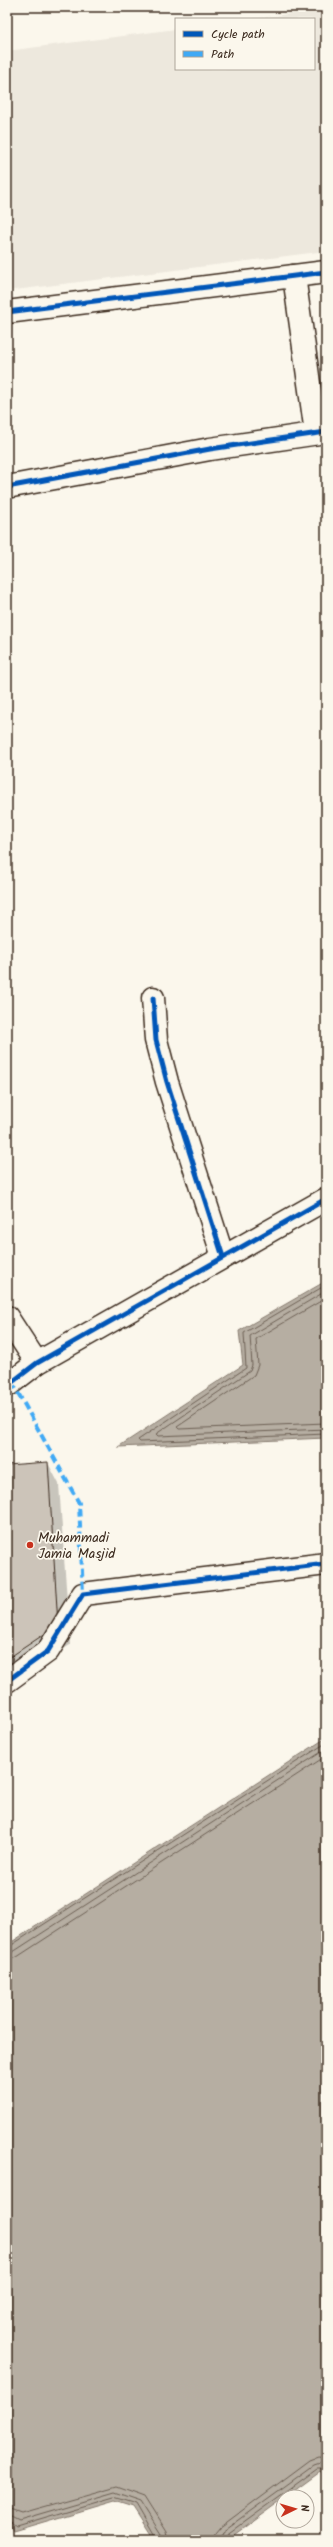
<svg xmlns="http://www.w3.org/2000/svg" width="333" height="2547" viewBox="0 0 333 2547" font-family="Kalam,sans-serif">
  <style>
    .built { fill: #ede8dd }
    .water { fill: #b6aea2; stroke: #85796d }
    .shadow { fill: #0003 }
    .lines { fill: none; stroke-linecap: round; stroke-linejoin: round }
    .shore { stroke: #6c5f53; stroke-width: 1 }
    .building { fill: #ccc4b9; stroke: #3b2a1e }
    .minor-casing { stroke: #3b2a1e; stroke-width: 25 }
    .minor { stroke: #fbf7ec; stroke-width: 22 }
    .quiet { stroke: #3fa9f5; stroke-width: 4; stroke-dasharray: 8 4; stroke-linecap: butt }
    .cycleway-casing { stroke: #fbf7ec; stroke-width: 8 }
    .cycleway { stroke: #0057b8; stroke-width: 5 }
    .poi-dot { fill: #c8321e; stroke: #fbf7ec; stroke-width: 1.5 }
    .labels { text-anchor: middle; stroke-width: 3.5; stroke-linejoin: round; paint-order: stroke }
    .poi-label { font-size: 14px; fill: #3b2a1e; stroke: #fbf7ec; text-anchor: start }
  </style>
  <rect width="100%" height="100%" fill="#fbf7ec"/>
  <filter id="ink" filterUnits="userSpaceOnUse"><feTurbulence type="fractalNoise" baseFrequency=".025" numOctaves="2"/><feDisplacementMap in="SourceGraphic" scale="8" xChannelSelector="R" yChannelSelector="G"/><feConvolveMatrix kernelMatrix="1 2 1 2 8 2 1 2 1" color-interpolation-filters="sRGB"/></filter>
  <g filter="url(#ink)">
    <polygon class="built" points="326,9 326,251 7,291 7,51 176,29 176,69 314,69 314,19 252,19"/>
    <g class="water">
      <polygon points="326,1281 326,1438 118,1447 243,1365 239,1331"/>
      <polygon points="326,1738 326,2479 320,2472 227,2540 155,2540 134,2507 115,2501 13,2531 7,2519 7,1945"/>
    </g>
    <polygon class="shadow" points="48,1463 59,1484 70,1645 7,1685 7,1466"/>
    <g class="lines">
      <g class="shore">
        <polyline points="326,1285 244,1333 246,1368 138,1440 140,1442 326,1434"/>
        <polyline points="326,1291 250,1336 252,1365 250,1371 156,1434 158,1436 326,1429"/>
        <polyline points="326,1298 256,1339 258,1365 254,1375 177,1427 179,1429 326,1423"/>
        <polyline points="7,1948 326,1743"/>
        <polyline points="7,1954 13,1952 326,1749"/>
        <polyline points="7,1960 17,1957 326,1756"/>
        <polyline points="7,2508 21,2513 117,2486 145,2496 167,2531 169,2540"/>
        <polyline points="7,2514 19,2520 115,2492 141,2501 162,2534 163,2540"/>
        <polyline points="7,2519 16,2526 114,2497 137,2504 158,2540"/>
        <polyline points="214,2540 215,2533 220,2527 310,2460 318,2457 326,2458"/>
        <polyline points="220,2540 223,2531 314,2465 320,2463 326,2465"/>
        <polyline points="225,2540 226,2535 317,2469 322,2469 326,2473"/>
      </g>
    </g>
    <polygon class="building" points="48,1462 58,1625 7,1659 7,1465"/>
    <g class="lines">
      <g class="minor-casing">
        <g id="minor">
          <polyline points="294,276 316,433"/>
          <polyline points="7,312 326,272"/>
          <polyline points="7,487 210,449 326,432"/>
          <polyline points="153,998 156,1040 167,1082 223,1257"/>
          <polyline points="7,1317 37,1363"/>
          <polyline points="7,1386 37,1363 326,1199"/>
          <polyline points="7,1681 48,1651 83,1594 326,1564"/>
        </g>
      </g>
      <use href="#minor" class="minor"/>
      <polyline class="quiet" points="12,1382 79,1503 83,1594"/>
      <g class="cycleway-casing">
        <g id="cycleway">
          <polyline points="7,312 326,272"/>
          <polyline points="7,487 210,449 326,432"/>
          <polyline points="153,998 156,1040 167,1082 223,1257"/>
          <polyline points="7,1386 37,1363 326,1199"/>
          <polyline points="7,1681 48,1651 83,1594 326,1564"/>
        </g>
      </g>
      <use href="#cycleway" class="cycleway"/>
    </g>
  </g>
  <circle class="poi-dot" cx="30" cy="1545" r="4"/>
  <g class="labels">
    <g class="poi-label">
      <text x="38" y="1542">Muhammadi<tspan x="38" dy="16">Jamia Masjid</tspan></text>
    </g>
  </g>
  <rect width="333" height="2547" fill="none" stroke="#fbf7ec" stroke-width="24"/>
  <rect x="12" y="12" width="309" height="2523" fill="none" stroke="#3b2a1e" stroke-width="1.5" filter="url(#ink)"/>
  <rect x="175" y="18" width="140" height="52" fill="#fbf7ec" stroke="#aea59a"/>
  <rect x="183" y="31" width="20" height="6" fill="#0057b8" stroke="#aea59a"/>
  <text x="211" y="38" font-size="12" fill="#3b2a1e">Cycle path</text>
  <rect x="183" y="51" width="20" height="6" fill="#3fa9f5" stroke="#aea59a"/>
  <text x="211" y="58" font-size="12" fill="#3b2a1e">Path</text>
  <g transform="translate(295 2509) rotate(85)"><circle r="19" fill="#fbf7ec" stroke="#aea59a"/>
  <path d="M0-3L7 15L0 10L-7 15Z" fill="#c8321e"/>
  <text y="-6" font-size="11" font-weight="bold" text-anchor="middle" fill="#3b2a1e">N</text>
  </g>
</svg>
